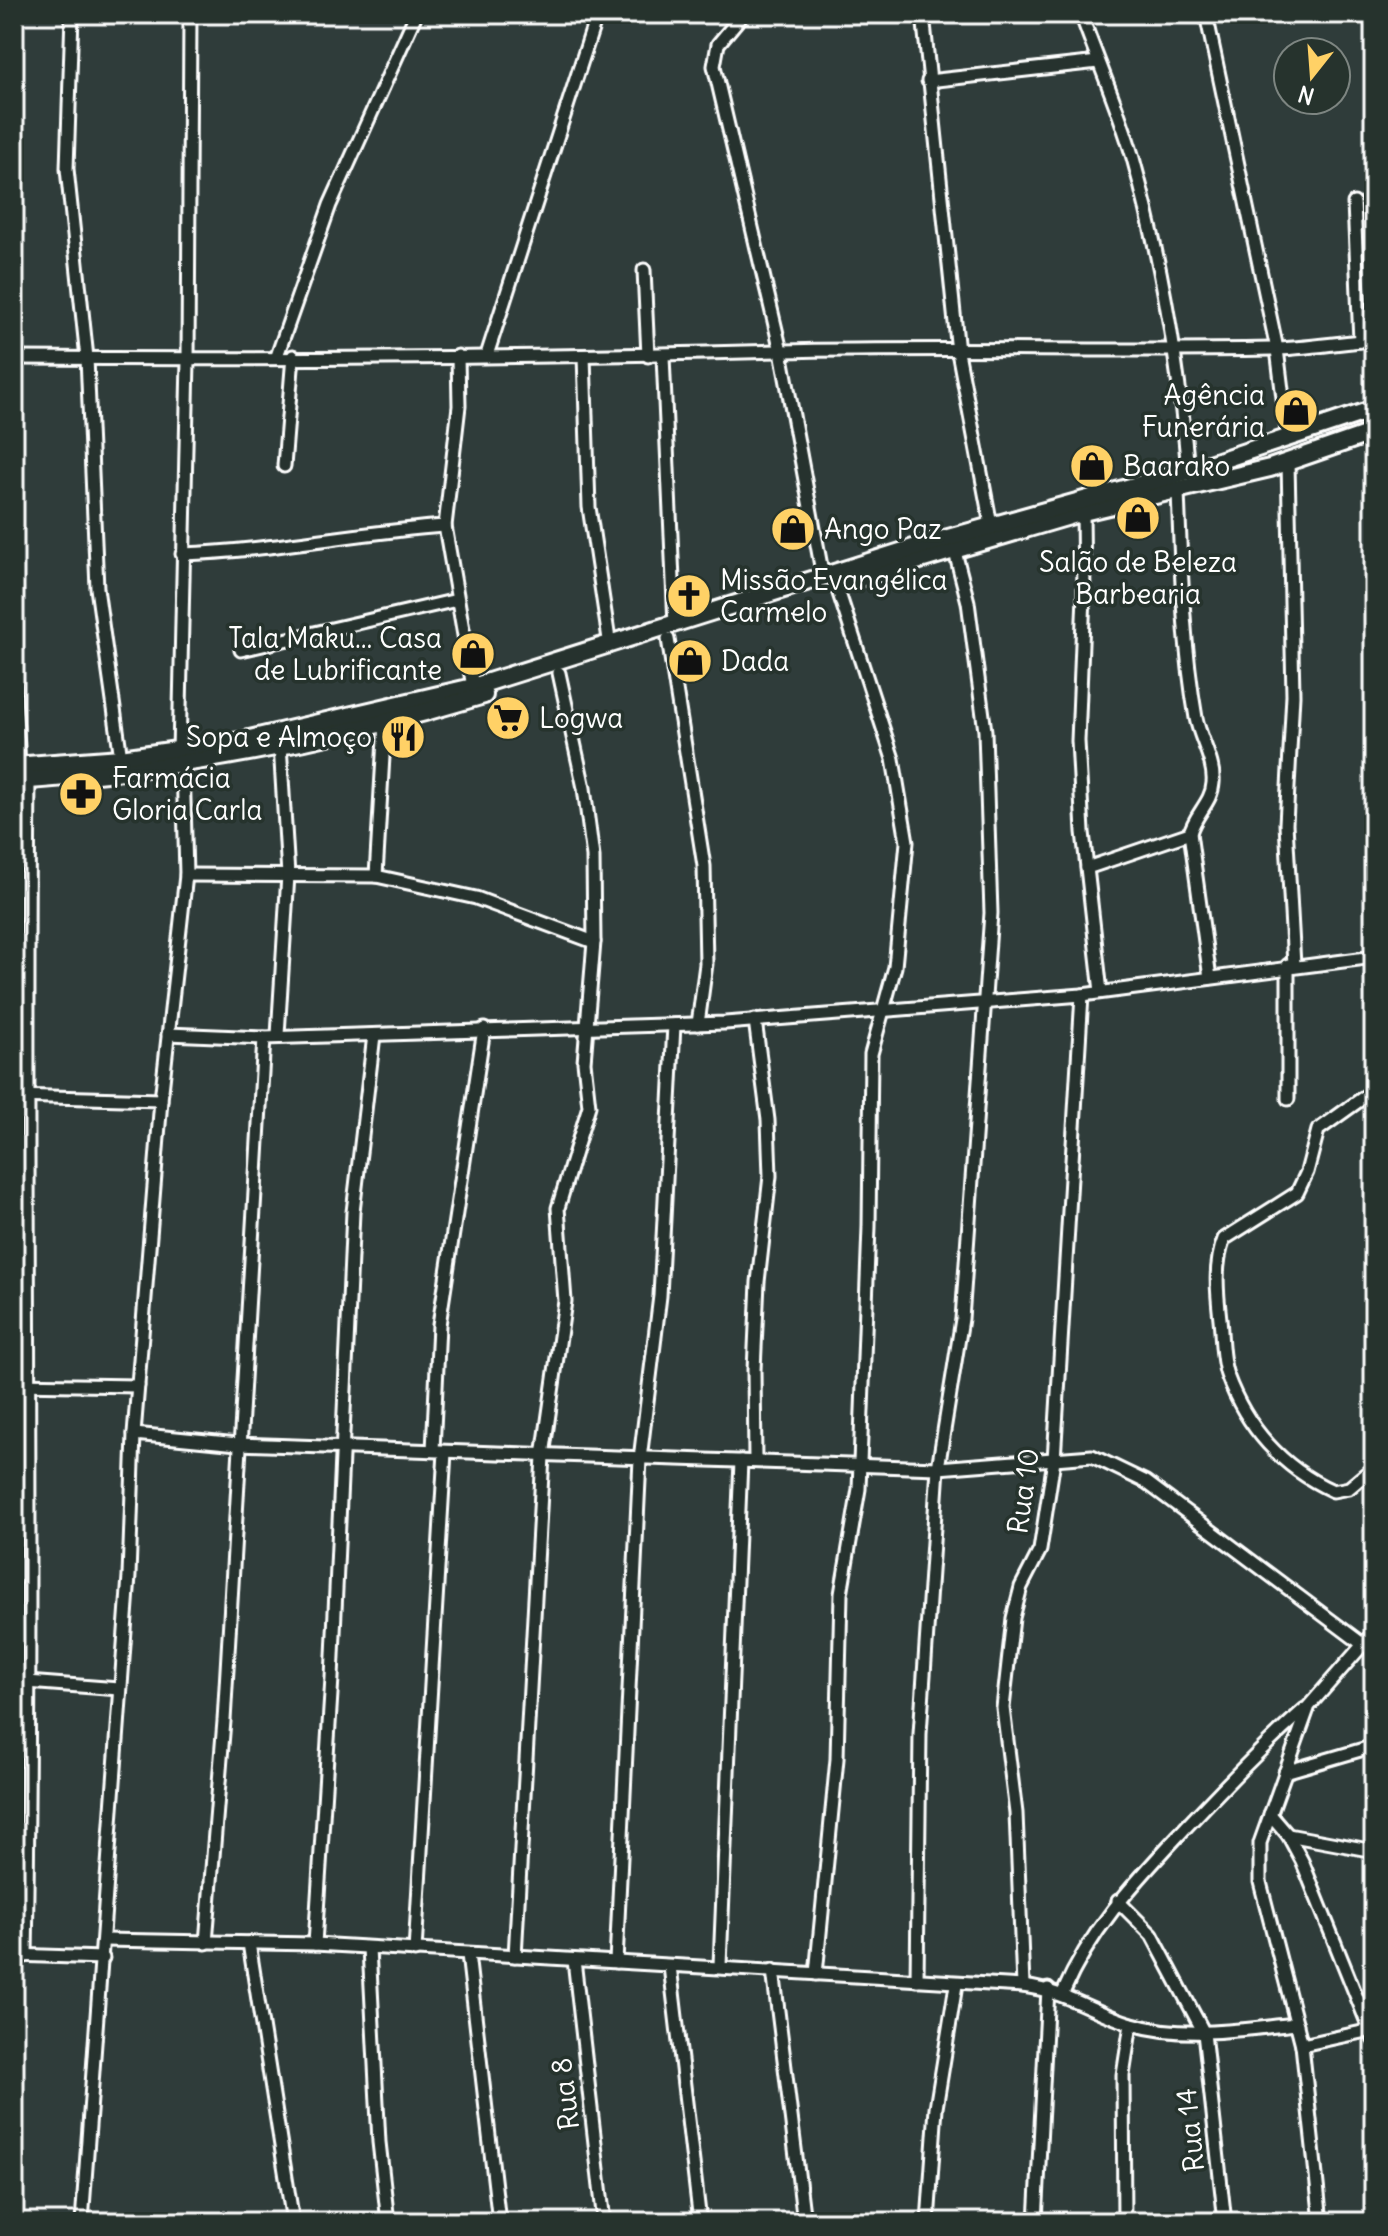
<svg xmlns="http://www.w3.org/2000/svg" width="1388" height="2236" viewBox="0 0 1388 2236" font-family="Delius,sans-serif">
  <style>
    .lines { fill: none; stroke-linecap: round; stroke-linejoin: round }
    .street-casing { stroke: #fff; stroke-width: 17 }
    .secondary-casing { stroke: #fff; stroke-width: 22 }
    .street { stroke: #26332d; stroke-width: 11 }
    .secondary { stroke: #26332d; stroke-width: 16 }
    .labels { text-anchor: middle; stroke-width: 7; stroke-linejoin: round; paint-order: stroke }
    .poi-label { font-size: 28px; fill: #fff; stroke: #26332d; text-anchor: start }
    .street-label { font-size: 28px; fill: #fff; stroke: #26332d }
  </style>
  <rect width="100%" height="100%" fill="#2f3c3a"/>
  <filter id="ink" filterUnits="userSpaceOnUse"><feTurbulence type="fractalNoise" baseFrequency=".0125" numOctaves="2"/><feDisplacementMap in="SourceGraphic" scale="16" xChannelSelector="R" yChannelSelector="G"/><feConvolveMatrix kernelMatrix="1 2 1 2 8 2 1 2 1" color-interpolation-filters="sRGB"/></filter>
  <g filter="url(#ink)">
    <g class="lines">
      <g class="street-casing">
        <g id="street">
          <polyline points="72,14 67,169 87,358 97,588 121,758"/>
          <polyline points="743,14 718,44 714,66 781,351 823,577"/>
          <polyline points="923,14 958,352 991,525"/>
          <path d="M1081 14C1098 62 1119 109 1133 158 1161 259 1179 366 1188 471"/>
          <polyline points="1206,14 1277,349 1288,439"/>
          <polyline points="928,81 1098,62"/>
          <polyline points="1354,203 1360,341"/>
          <polyline points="644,270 648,356"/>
          <polyline points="487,355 597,14"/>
          <polyline points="277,356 330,205 416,14"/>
          <polyline points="458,356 459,406 445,526 473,687"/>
          <polyline points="584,356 589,507 610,646"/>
          <polyline points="663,356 675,625"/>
          <path d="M14 358C269 360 525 358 780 351 943 347 1108 352 1272 349 1306 349 1340 342 1374 340"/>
          <polyline points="1288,463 1293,695 1286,824 1294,965"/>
          <polyline points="284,466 293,356"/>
          <path d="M1178 491C1181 567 1183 643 1196 718 1200 739 1215 762 1213 783 1212 802 1195 814 1190 833L1210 978"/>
          <polyline points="1083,512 1084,595 1078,741 1083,832 1101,992"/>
          <path d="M182 554C271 551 357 532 445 526"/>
          <polyline points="668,639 704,866 706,964 698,1024"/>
          <polyline points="241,650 457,600"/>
          <polyline points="14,678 19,766"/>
          <polyline points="179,752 188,361 190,14"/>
          <polyline points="1087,868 1190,833"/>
          <polyline points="186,875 376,876 476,898 594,942"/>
          <polyline points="376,876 385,722"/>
          <polyline points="1288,965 1288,1099"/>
          <polyline points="755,1020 768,1120 770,1176 758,1282 754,1370 755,1460"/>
          <polyline points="168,1034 264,1038 725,1023 1082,995 1374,957"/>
          <polyline points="278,1035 288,875 280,745"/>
          <path d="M1374 1090 1318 1130 1307 1172 1297 1193 1224 1239C1214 1264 1217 1293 1220 1319 1222 1337 1221 1358 1227 1375 1246 1427 1282 1468 1333 1491L1349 1488 1374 1467"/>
          <polyline points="14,1096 161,1100"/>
          <polyline points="14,1384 138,1386"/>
          <polyline points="134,1434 238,1444 938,1468 1092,1456 1146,1482 1365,1646"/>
          <polyline points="433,1450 439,1325 484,1029"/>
          <polyline points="14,1681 119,1689"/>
          <polyline points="1285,1772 1374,1746"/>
          <polyline points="1270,1814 1288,1835 1302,1861 1374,2040"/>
          <polyline points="1288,1835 1374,1851"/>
          <polyline points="1118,1901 1152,1935 1204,2033 1225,2222"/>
          <path d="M104 1940 315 1944 1023 1986C1068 1992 1092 2012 1132 2024 1187 2040 1242 2029 1297 2024"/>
          <polyline points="206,1943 224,1721 264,1038"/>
          <polyline points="249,1943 293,2222"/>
          <polyline points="315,1944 332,1678 353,1212 374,1035"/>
          <polyline points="369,1948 379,2142 388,2222"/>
          <polyline points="415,1951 445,1452"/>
          <polyline points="468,1954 499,2222"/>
          <polyline points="14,1955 103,1958"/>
          <path d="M26 1956C33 1564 25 1172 29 780"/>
          <polyline points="515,1956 543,1456 565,1301 558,1208 589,1106 584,1062 594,942 593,857 584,788 559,673"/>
          <polyline points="574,1960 604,2222"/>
          <polyline points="616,1962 640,1459 660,1296 674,1025"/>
          <polyline points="720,1965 741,1461"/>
          <polyline points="670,1966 700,2222"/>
          <polyline points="773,1970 804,2222"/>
          <polyline points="816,1974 837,1759 841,1594 859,1489 869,1227 871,1054 895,967 907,842 893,759 836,584"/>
          <polyline points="917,1980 920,1734 938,1468 962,1319 991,913 985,731 968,602 954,548"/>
          <polyline points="1023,1986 1016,1813 1003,1708 1013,1618 1021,1587 1040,1550 1054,1460 1082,995"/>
          <path d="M1063 1993C1092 1926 1138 1879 1187 1826 1225 1786 1263 1746 1305 1709"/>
          <polyline points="1302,2045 1371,2030"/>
          <polyline points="82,2222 129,1576 134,1434 161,1100 186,875 183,763"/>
          <polyline points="928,2222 936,2108 956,1985"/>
          <polyline points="1036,2222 1048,1989"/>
          <polyline points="1124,2222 1123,2075 1131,2024"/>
          <polyline points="1321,2222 1302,2045 1260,1882 1260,1843 1309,1706 1374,1632"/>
        </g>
      </g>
      <g class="secondary-casing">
        <g id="secondary">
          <polyline points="842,583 1083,512 1270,468 1374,432"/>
          <polyline points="14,766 121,758 241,741 473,687 923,545 1188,471 1374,409"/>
          <path d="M14 781C172 771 332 741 484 695"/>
        </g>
      </g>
      <use href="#street" class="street"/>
      <use href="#secondary" class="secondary"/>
    </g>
  </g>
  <defs>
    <g id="shop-disc" transform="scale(2.3)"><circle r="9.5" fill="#ffd166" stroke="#26332d"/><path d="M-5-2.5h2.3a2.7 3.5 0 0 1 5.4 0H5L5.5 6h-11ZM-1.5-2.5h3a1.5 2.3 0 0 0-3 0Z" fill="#111"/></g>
    <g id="church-disc" transform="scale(2.3)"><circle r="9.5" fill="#ffd166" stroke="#26332d"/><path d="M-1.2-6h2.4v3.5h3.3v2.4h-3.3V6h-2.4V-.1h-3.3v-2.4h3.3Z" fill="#111"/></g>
    <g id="supermarket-disc" transform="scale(2.3)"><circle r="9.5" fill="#ffd166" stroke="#26332d"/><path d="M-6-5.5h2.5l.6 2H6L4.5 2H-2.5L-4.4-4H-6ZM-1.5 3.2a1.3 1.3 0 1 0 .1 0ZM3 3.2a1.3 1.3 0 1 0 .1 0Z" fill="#111"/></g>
    <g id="restaurant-disc" transform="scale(2.3)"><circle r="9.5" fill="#ffd166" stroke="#26332d"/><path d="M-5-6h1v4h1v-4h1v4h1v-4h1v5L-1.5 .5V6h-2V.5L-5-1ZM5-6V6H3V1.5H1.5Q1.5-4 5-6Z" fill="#111"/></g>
    <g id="pharmacy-disc" transform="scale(2.3)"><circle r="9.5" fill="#ffd166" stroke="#26332d"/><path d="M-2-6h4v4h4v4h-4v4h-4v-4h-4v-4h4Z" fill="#111"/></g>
  </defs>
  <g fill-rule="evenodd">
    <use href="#shop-disc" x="1296" y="411"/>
    <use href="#shop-disc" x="1092" y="466"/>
    <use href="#shop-disc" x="1138" y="518"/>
    <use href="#shop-disc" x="793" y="529"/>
    <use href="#church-disc" x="689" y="596"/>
    <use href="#shop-disc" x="473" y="654"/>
    <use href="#shop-disc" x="690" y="661"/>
    <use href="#supermarket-disc" x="508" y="718"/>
    <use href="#restaurant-disc" x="403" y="737"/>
    <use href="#pharmacy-disc" x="81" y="794"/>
  </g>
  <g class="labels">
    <g class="poi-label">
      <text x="1265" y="405" text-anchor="end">Agência<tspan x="1265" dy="32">Funerária</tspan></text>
      <text x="1123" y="476">Baarako</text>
      <text x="824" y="539">Ango Paz</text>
      <text x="1138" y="572" text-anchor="middle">Salão de Beleza<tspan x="1138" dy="32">Barbearia</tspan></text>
      <text x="720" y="590">Missão Evangélica<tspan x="720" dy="32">Carmelo</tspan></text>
      <text x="442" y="648" text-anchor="end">Tala Maku... Casa<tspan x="442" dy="32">de Lubrificante</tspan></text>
      <text x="721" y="671">Dada</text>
      <text x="539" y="728">Logwa</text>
      <text x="372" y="747" text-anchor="end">Sopa e Almoço</text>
      <text x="112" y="788">Farmácia<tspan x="112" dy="32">Gloria Carla</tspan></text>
    </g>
    <g class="street-label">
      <text transform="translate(1023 1491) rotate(-82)" y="10">Rua 10</text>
      <text transform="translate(565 2094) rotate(-97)" y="10">Rua 8</text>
      <text transform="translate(1190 2130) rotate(-96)" y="10">Rua 14</text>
    </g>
  </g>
  <rect width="1388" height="2236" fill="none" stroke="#26332d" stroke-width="48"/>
  <rect x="24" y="24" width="1340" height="2188" fill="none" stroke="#fff" stroke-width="3" filter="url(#ink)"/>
  <g transform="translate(1312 76) rotate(197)"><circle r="38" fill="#26332d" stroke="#7d8581" stroke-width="2"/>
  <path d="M0-6L14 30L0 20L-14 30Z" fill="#ffd166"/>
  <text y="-12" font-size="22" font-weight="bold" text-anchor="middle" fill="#ffffff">N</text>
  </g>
</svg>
